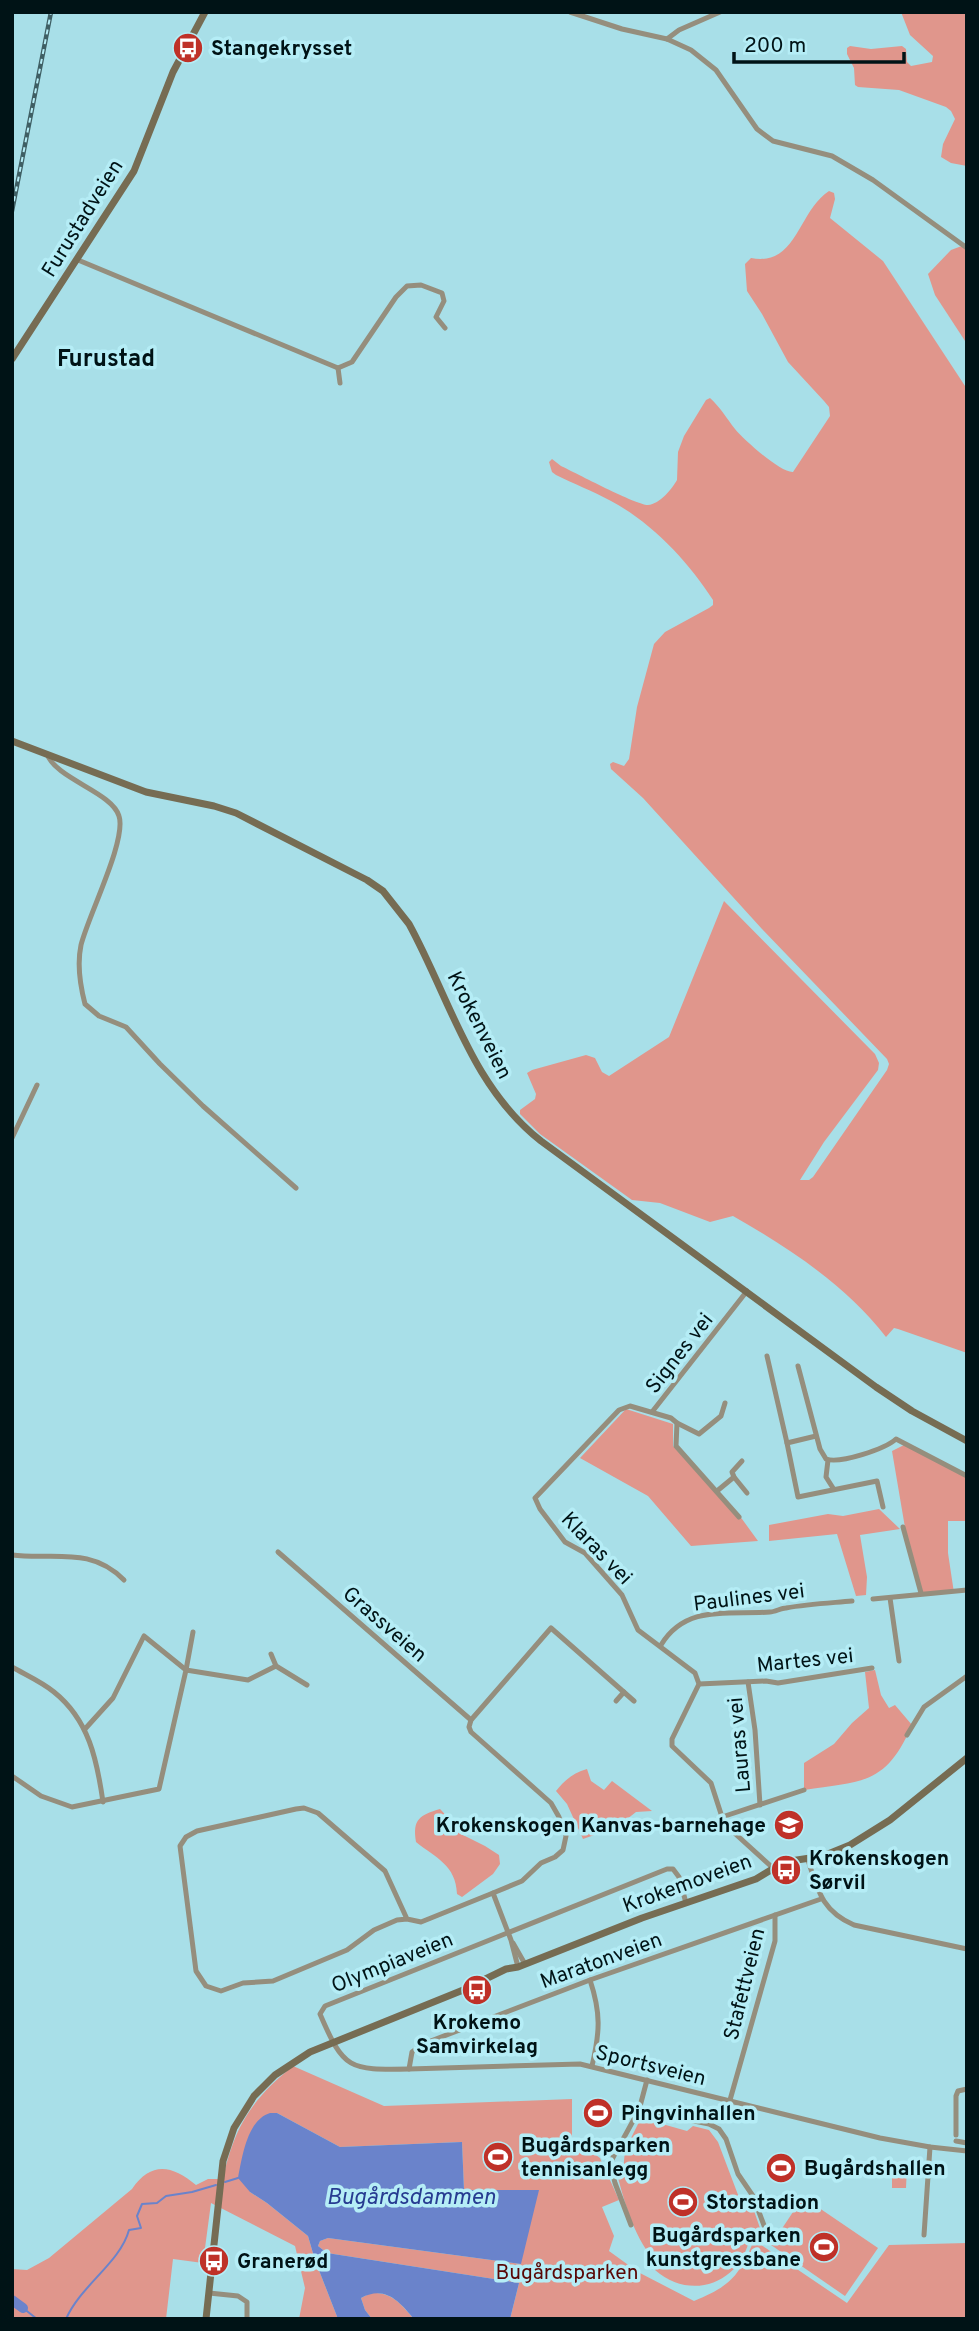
<svg xmlns="http://www.w3.org/2000/svg" width="979" height="2331" viewBox="0 0 979 2331" font-family="Overpass,sans-serif">
  <style>
    .green { fill: #e0968c }
    .water { fill: #6a83cb }
    .lines { fill: none; stroke-linecap: round; stroke-linejoin: round }
    .stream { stroke: #6a83cb; stroke-width: 2 }
    .river { stroke: #6a83cb; stroke-width: 10 }
    .street { stroke: #958e7d; stroke-width: 5 }
    .secondary { stroke: #766c53; stroke-width: 7 }
    .rail-casing { stroke: #3f5f64; stroke-width: 4.5 }
    .rail { stroke: #b5edf6; stroke-width: 2; stroke-dasharray: 5; stroke-linecap: butt }
    .labels { text-anchor: middle; stroke-width: 7; stroke-linejoin: round; paint-order: stroke }
    .poi-label { font-size: 21px; font-weight: bold; fill: #001316; stroke: #b5edf6; text-anchor: start }
    .street-label { font-size: 21px; fill: #001316; stroke: #b5edf6 }
    .park-label { font-size: 21px; fill: #590605; stroke: #b5edf6 }
    .water-label { font-size: 23px; font-style: italic; fill: #273c91; stroke: #b5edf6 }
    .quarter-label { font-size: 24px; font-weight: bold; fill: #001316; stroke: #b5edf6 }
  </style>
  <rect width="100%" height="100%" fill="#a8dfe8"/>
  <g class="green">
    <polygon points="901,12 967,12 967,166 951,163 941,157 943,144 955,119 951,111 946,107 899,90 858,87 855,85 854,68 847,54 847,48 850,46 871,49 902,46 906,49 907,62 911,66 932,62 933,56 910,35"/>
    <path d="M829 191 834 193 835 199 830 218 883 261 967 389V1353L898 1329 894 1328 886 1337C847 1286 789 1248 733 1216L710 1222 660 1203 632 1200 540 1134 520 1114V1110L535 1099 536 1094 527 1073 532 1070 586 1055 595 1058 602 1072 609 1076 669 1037 724 901 875 1054 879 1063 878 1070 824 1142 800 1180H809L813 1177 887 1070 889 1064 887 1059 762 929 643 798 611 769 610 764 613 762 624 766 629 759 637 707 654 644 665 632 709 608 713 605V600C688 561 652 523 611 501 593 491 574 484 556 475L552 472 549 462 552 459 561 466C576 473 636 505 648 505 660 504 672 489 677 480L678 452 684 436 706 400 710 398C721 408 727 419 735 429 744 440 781 473 793 472L830 416 829 407 824 401 788 362 762 314 747 291 745 264 751 258C797 267 798 211 829 191Z"/>
    <polygon points="967,244 967,344 935,295 928,274 951,250"/>
    <polygon points="626,1409 673,1424 673,1446 742,1519 758,1541 691,1546 648,1496 580,1458"/>
    <polygon points="906,1444 967,1476 967,1521 948,1521 948,1553 954,1593 921,1593 910,1557 892,1451"/>
    <polygon points="879,1509 900,1529 860,1535 867,1577 866,1595 856,1596 837,1534 769,1541 769,1525 828,1514 843,1516"/>
    <path d="M875 1670 881 1695 889 1708 895 1705 912 1725C886 1785 863 1781 804 1790V1763L834 1744 852 1723 869 1708 865 1672Z"/>
    <path d="M587 1769 591 1781 604 1790 612 1781 652 1811 636 1812 617 1827 583 1839 567 1804 556 1791C565 1780 573 1773 587 1769Z"/>
    <path d="M440 1809 455 1825 457 1832 485 1846 499 1855 500 1864 493 1874 462 1897 457 1894C456 1865 436 1858 416 1842 412 1819 420 1815 440 1809Z"/>
    <path d="M293 2066 384 2106 572 2099V2138L600 2158 619 2200 602 2207 614 2236 609 2251 638 2272 694 2301C730 2286 739 2277 754 2240L847 2303 889 2245 967 2243V2319H510L519 2283 327 2253 318 2246 320 2241 328 2238 521 2264 472 2190H464L462 2142 340 2147 277 2113H270L250 2192 267 2203 308 2236 315 2260 338 2319H299L305 2288 295 2246 211 2203 203 2263 173 2259 166 2319H12V2269L27 2270 49 2258 132 2189C151 2161 172 2165 196 2185L208 2179H223C234 2127 252 2099 293 2066Z"/>
    <path d="M641 2118 687 2131 693 2126 709 2130 718 2142 743 2208 752 2205 761 2231 750 2236C742 2283 691 2302 655 2270L658 2264C635 2241 625 2204 617 2174L623 2172 625 2150Z"/>
    <polygon points="892,2166 907,2166 906,2188 892,2188"/>
    <polygon points="803,2197 878,2248 845,2296 771,2245"/>
    <path d="M371 2293C392 2292 400 2303 414 2319H372L365 2310 361 2298Z"/>
  </g>
  <path class="water" d="M270 2113H277L340 2147 462 2142 464 2190H539L521 2264 328 2238 320 2241 318 2246 327 2253 519 2283 510 2319H414C399 2301 385 2285 361 2298L365 2310 372 2319H338L315 2260 308 2236 267 2203 250 2192 238 2178C242 2158 247 2120 270 2113Z"/>
  <g class="lines">
    <g class="stream">
      <polyline points="225,2182 238,2178"/>
      <polyline points="23,2308 37,2319"/>
      <path d="M66 2319C81 2285 120 2263 129 2230L141 2228 137 2216 142 2204 157 2203 166 2196 192 2192 216 2185"/>
    </g>
    <polyline class="river" points="12,2300 23,2308"/>
    <g class="street">
      <polyline points="570,12 622,29 667,39 691,50 716,70 757,129 773,141 832,156 873,180 967,248"/>
      <polyline points="667,39 679,30 720,12"/>
      <polyline points="78,260 338,368 352,362 396,297 407,286 421,285 442,293 444,301 436,317 445,328"/>
      <polyline points="338,368 340,383"/>
      <path d="M47 754C56 779 112 792 119 816 127 840 88 916 81 945 77 964 80 985 85 1004L99 1016 126 1027 160 1064 203 1106 296 1188"/>
      <polyline points="12,1138 37,1085"/>
      <polyline points="767,1356 787,1443 816,1436"/>
      <path d="M798 1366 820 1449 826 1459C840 1464 885 1449 896 1439L967 1476"/>
      <polyline points="652,1412 747,1291"/>
      <polyline points="677,1423 699,1434 721,1416 725,1403"/>
      <polyline points="787,1443 798,1497 877,1481 883,1507"/>
      <polyline points="828,1460 826,1477 833,1488"/>
      <polyline points="742,1461 732,1472 734,1477 747,1493"/>
      <polyline points="717,1491 734,1477"/>
      <polyline points="739,1517 676,1446 677,1423 671,1418 630,1406 619,1410 535,1498 540,1509 565,1542 585,1553 622,1595 638,1630 695,1673 699,1684 672,1739 672,1746 711,1783 722,1817 730,1829 773,1868"/>
      <polyline points="903,1527 921,1593"/>
      <polyline points="278,1552 471,1720"/>
      <path d="M12 1555C53 1560 91 1546 124 1580"/>
      <polyline points="890,1598 899,1661"/>
      <polyline points="873,1599 967,1590"/>
      <polyline points="193,1632 186,1670 248,1680 276,1666"/>
      <path d="M661 1645C686 1604 729 1615 770 1612 775 1612 781 1608 786 1608 808 1604 830 1603 852 1601"/>
      <polyline points="271,1654 276,1666 307,1685"/>
      <path d="M12 1667C26 1675 42 1682 54 1692 89 1720 97 1760 103 1802"/>
      <polyline points="748,1682 755,1730 760,1805"/>
      <polyline points="699,1684 766,1681 778,1683 872,1668"/>
      <polyline points="616,1701 624,1692"/>
      <polyline points="907,1735 924,1707 967,1676"/>
      <polyline points="12,1776 41,1796 72,1807 159,1789 186,1670 144,1636 113,1698 85,1729"/>
      <polyline points="722,1817 804,1790"/>
      <path d="M808 1860C818 1891 822 1911 854 1925L967 1949"/>
      <path d="M686 1903 679 1877 673 1869H667L325 2006 320 2014C344 2070 349 2070 409 2069L580 2064 880 2138 930 2147 967 2151"/>
      <polyline points="407,1919 385,1871 318,1813 304,1808 296,1809 197,1831 186,1837 180,1846 196,1971 206,1986 221,1991 243,1983 273,1981 347,1950 374,1930 397,1920 407,1919 421,1922 493,1893"/>
      <polyline points="513,1943 525,1964"/>
      <polyline points="518,1967 511,1940 493,1893 522,1881 541,1863 555,1857 563,1850 566,1836 559,1817 551,1803 471,1732 469,1727 471,1720 551,1628 634,1701"/>
      <path d="M590 1980C601 2013 600 2032 592 2066"/>
      <polyline points="409,2069 412,2052 423,2044 590,1980 821,1899"/>
      <polyline points="730,2100 775,1941 775,1915"/>
      <polyline points="639,2110 709,2124 719,2129 726,2139 738,2174 753,2196 765,2228"/>
      <polyline points="956,2135 956,2096 958,2091 967,2089"/>
      <polyline points="956,2141 967,2143"/>
      <polyline points="631,2225 615,2183 610,2163 639,2110 647,2080"/>
      <polyline points="924,2235 930,2147"/>
      <polyline points="209,2293 238,2296 247,2302 247,2319"/>
    </g>
    <g class="secondary">
      <polyline points="12,359 134,171 173,72 205,12"/>
      <path d="M12 741 146 792 214 806 236 813 367 880 383 891 409 924C450 999 471 1086 541 1141L876 1387 912 1411 967 1441"/>
      <polyline points="469,1987 506,1969 518,1967 642,1918 756,1879 784,1862 823,1856 850,1845 890,1820 967,1758"/>
      <polyline points="206,2319 223,2161 234,2128 254,2096 275,2075 310,2052 473,1986"/>
    </g>
    <g class="rail-casing">
      <polyline id="rail" points="12,211 51,12"/>
    </g>
    <use href="#rail" class="rail"/>
  </g>
  <defs>
    <g id="bus-disc" transform="scale(1.575)"><circle r="9.5" fill="#bf3128" stroke="#b5edf6"/><path d="M-5-6H5V4H4V6H2V4H-2V6H-4V4H-5ZM-3.5-4V0h7V-4ZM-3.5 1.2v1.5H-2V1.2ZM2 1.2v1.5H3.5V1.2Z" fill="#fff"/></g>
    <g id="school-disc" transform="scale(1.575)"><circle r="9.5" fill="#bf3128" stroke="#b5edf6"/><path d="M0-5L7-2L0 1L-7-2ZM-4 1L0 2.5L4 1V4Q0 6-4 4Z" fill="#fff"/></g>
    <g id="stadium-disc" transform="scale(1.575)"><circle r="9.5" fill="#bf3128" stroke="#b5edf6"/><path d="M0-5a6.5 5 0 1 0 0 10a6.5 5 0 1 0 0-10ZM-3.5-1.8h7v3.6h-7Z" fill="#fff"/></g>
  </defs>
  <g fill-rule="evenodd">
    <use href="#bus-disc" x="188" y="48"/>
    <use href="#school-disc" x="789" y="1825"/>
    <use href="#bus-disc" x="786" y="1870"/>
    <use href="#bus-disc" x="477" y="1990"/>
    <use href="#stadium-disc" x="598" y="2113"/>
    <use href="#stadium-disc" x="498" y="2157"/>
    <use href="#stadium-disc" x="781" y="2168"/>
    <use href="#stadium-disc" x="683" y="2202"/>
    <use href="#stadium-disc" x="824" y="2247"/>
    <use href="#bus-disc" x="214" y="2261"/>
  </g>
  <g class="labels">
    <g class="poi-label">
      <text x="211" y="55">Stangekrysset</text>
      <text x="766" y="1832" text-anchor="end">Krokenskogen Kanvas-barnehage</text>
      <text x="809" y="1865">Krokenskogen<tspan x="809" dy="24">Sørvil</tspan></text>
      <text x="477" y="2029" text-anchor="middle">Krokemo<tspan x="477" dy="24">Samvirkelag</tspan></text>
      <text x="621" y="2120">Pingvinhallen</text>
      <text x="521" y="2152">Bugårdsparken<tspan x="521" dy="24">tennisanlegg</tspan></text>
      <text x="804" y="2175">Bugårdshallen</text>
      <text x="706" y="2209">Storstadion</text>
      <text x="801" y="2242" text-anchor="end">Bugårdsparken<tspan x="801" dy="24">kunstgressbane</tspan></text>
      <text x="237" y="2268">Granerød</text>
    </g>
    <g class="street-label">
      <text transform="translate(82 218) rotate(-58)" y="7">Furustadveien</text>
      <text transform="translate(480 1025) rotate(63)" y="7">Krokenveien</text>
      <text transform="translate(679 1353) rotate(-52)" y="7">Signes vei</text>
      <text transform="translate(597 1548) rotate(46)" y="7">Klaras vei</text>
      <text transform="translate(749 1597) rotate(-7)" y="7">Paulines vei</text>
      <text transform="translate(385 1624) rotate(41)" y="7">Grassveien</text>
      <text transform="translate(805 1660) rotate(-6)" y="7">Martes vei</text>
      <text transform="translate(739 1745) rotate(-95)" y="7">Lauras vei</text>
      <text transform="translate(687 1883) rotate(-20)" y="7">Krokemoveien</text>
      <text transform="translate(601 1960) rotate(-20)" y="7">Maratonveien</text>
      <text transform="translate(392 1962) rotate(-22)" y="7">Olympiaveien</text>
      <text transform="translate(744 1984) rotate(-76)" y="7">Stafettveien</text>
      <text transform="translate(651 2065) rotate(14)" y="7">Sportsveien</text>
    </g>
    <g class="park-label">
      <text x="567" y="2279">Bugårdsparken</text>
    </g>
    <g class="water-label">
      <text x="411" y="2204">Bugårdsdammen</text>
    </g>
    <g class="quarter-label">
      <text x="106" y="366">Furustad</text>
    </g>
  </g>
  <rect width="979" height="2331" fill="none" stroke="#001316" stroke-width="28"/>
  <path d="M734 52v10h170v-10" fill="none" stroke="#001316" stroke-width="3.5"/>
  <text x="744" y="52" font-size="21" fill="#001316" stroke="#b5edf6" stroke-width="5" paint-order="stroke">200 m</text>
</svg>
